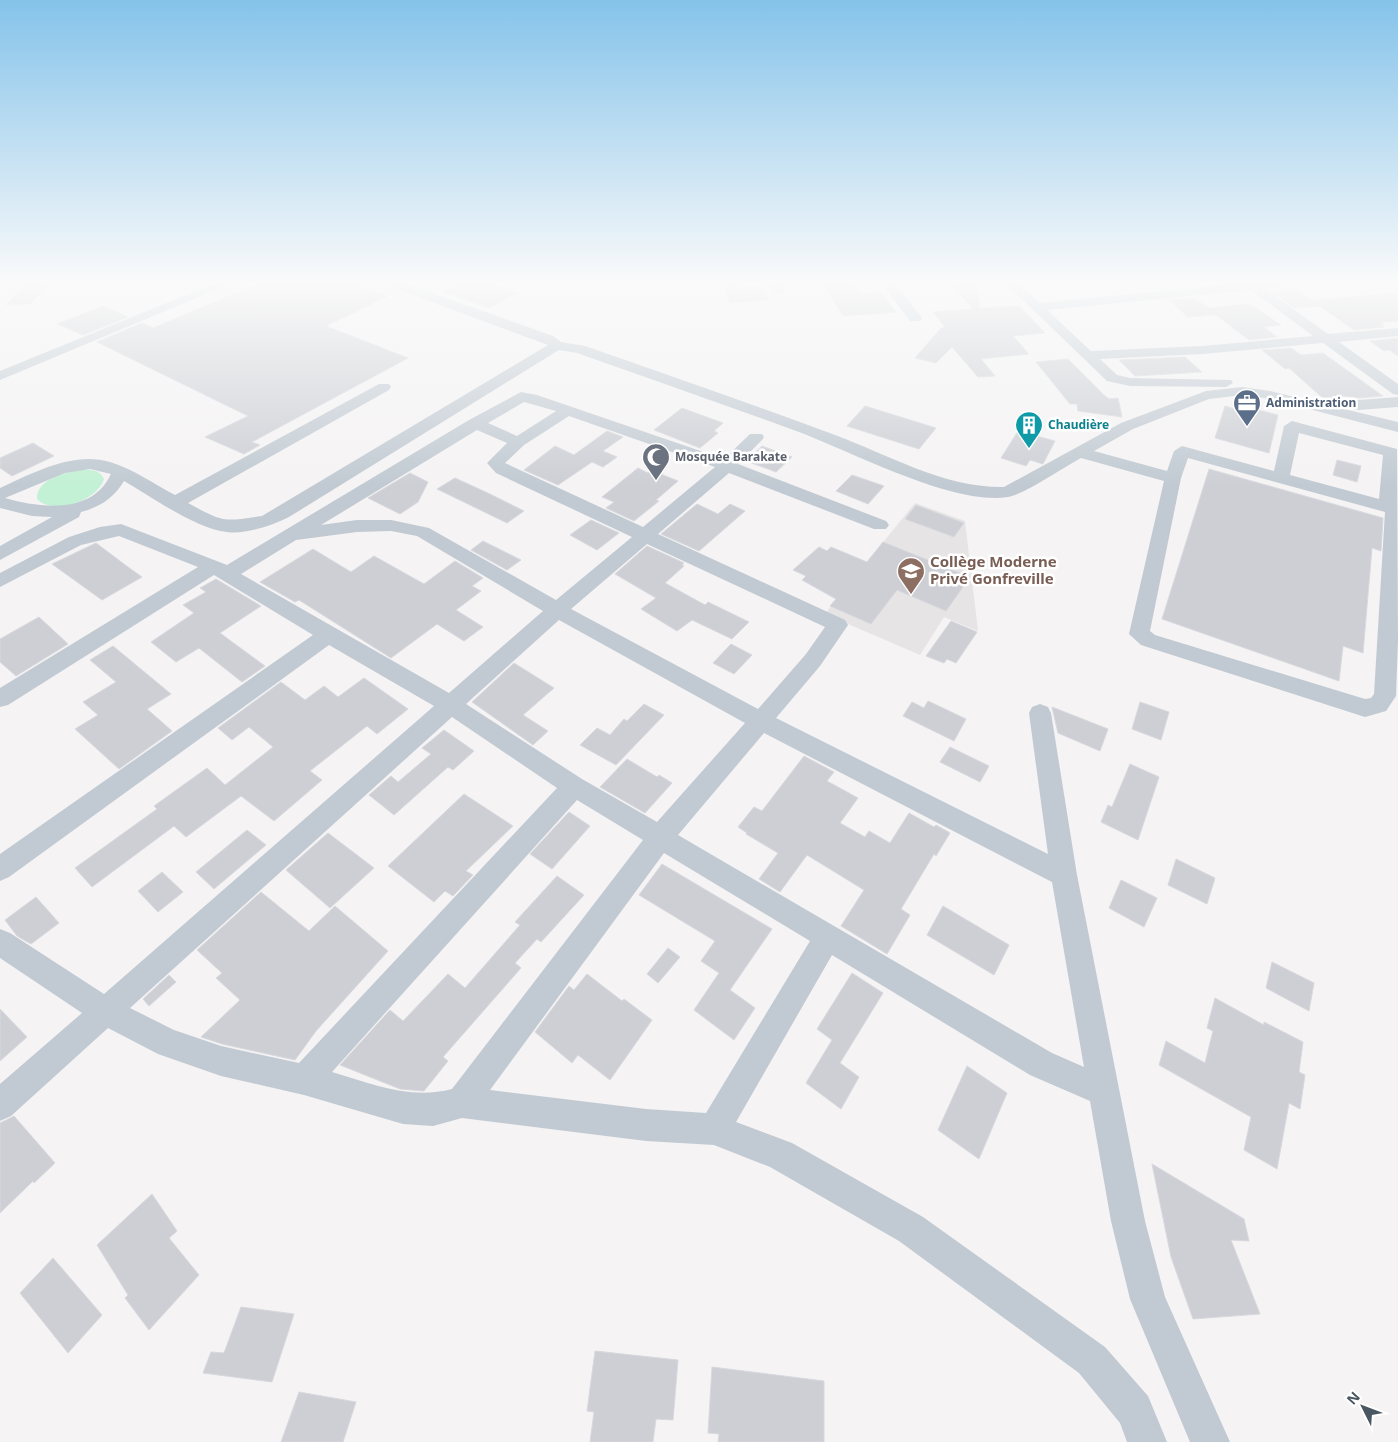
<svg xmlns="http://www.w3.org/2000/svg" width="1398" height="1442" viewBox="0 0 1398 1442" font-family="'Noto Sans',sans-serif">
  <style>
    .education { fill: #e6e4e5 }
    .green { fill: #c3f1d5 }
    .building { fill: #cdcfd5; stroke: #d7d9de }
    .lines { fill: none; stroke-linecap: round; stroke-linejoin: round }
    .minor { fill: #c1cad2; fill-rule: evenodd }
    .labels { text-anchor: middle; stroke-width: 5; stroke-linejoin: round; paint-order: stroke }
    .far-service-label { font-size: 12px; font-weight: bold; fill: #4e5e75; stroke: #fff; text-anchor: start }
    .far-culture-label { font-size: 12px; font-weight: bold; fill: #0d838f; stroke: #fff; text-anchor: start }
    .far-worship-label { font-size: 12px; font-weight: bold; fill: #5b616d; stroke: #fff; text-anchor: start }
    .education-label { font-size: 15px; font-weight: bold; fill: #785e54; stroke: #fff; text-anchor: start }
  </style>
  <rect width="100%" height="100%" fill="#f5f3f3"/>
  <polygon class="education" points="915,503 965,521 978,631 944,617 920,655 825,614"/>
  <path class="green" d="M77 470C87 470 99 468 104 479 97 501 53 516 37 499 36 480 62 474 77 470Z"/>
  <g class="building">
    <polygon points="25,284 48,284 30,304 6,305"/>
    <polygon points="257,284 354,284 388,296 326,326 408,358 252,442 260,445 244,454 205,437 248,416 97,342 142,323 153,328"/>
    <polygon points="459,284 491,284 517,293 489,308 443,292"/>
    <polygon points="723,284 739,284 741,288 761,286 769,300 730,303"/>
    <polygon points="823,284 853,284 860,294 881,292 896,312 843,316"/>
    <polygon points="952,284 978,284 979,308 1019,306 1045,333 1013,336 1029,354 981,359 995,376 978,377 952,347 936,363 915,358 941,328 945,327 933,312 973,309"/>
    <polygon points="1292,290 1299,292 1320,306 1294,308 1272,292"/>
    <polygon points="1398,293 1398,321 1381,322 1384,324 1380,325 1384,327 1354,330 1311,300"/>
    <polygon points="1194,298 1208,308 1250,304 1281,325 1264,327 1277,337 1249,340 1216,315 1188,317 1169,300"/>
    <polygon points="104,306 128,317 83,335 57,324"/>
    <polygon points="1398,338 1398,356 1389,350 1384,351 1370,341"/>
    <polygon points="1291,348 1301,355 1323,353 1383,396 1359,398 1343,396 1338,399 1325,400 1289,368 1285,369 1262,350"/>
    <polygon points="1185,357 1202,372 1135,376 1119,360"/>
    <polygon points="1068,359 1104,395 1109,399 1118,398 1122,417 1078,411 1077,404 1070,404 1036,362"/>
    <polygon points="865,406 936,428 919,449 847,426"/>
    <polygon points="1225,406 1242,411 1243,406 1278,415 1269,453 1215,438"/>
    <polygon points="682,408 723,423 714,431 718,433 700,448 654,430"/>
    <polygon points="607,431 623,437 603,451 617,457 603,467 592,462 558,485 524,470 555,446 574,455"/>
    <polygon points="1018,431 1055,441 1043,464 1030,460 1026,466 1001,458"/>
    <polygon points="33,443 54,456 12,476 0,468 0,458"/>
    <polygon points="762,446 792,457 776,472 746,461"/>
    <polygon points="1337,460 1361,466 1357,482 1333,475"/>
    <polygon points="638,468 648,473 651,470 678,481 656,500 659,501 634,521 606,508 614,502 602,497"/>
    <polygon points="1209,469 1383,518 1381,551 1372,548 1363,653 1343,646 1339,681 1162,619"/>
    <polygon points="410,473 428,482 418,502 400,514 368,498"/>
    <polygon points="852,475 884,486 868,504 836,491"/>
    <polygon points="455,478 490,494 524,511 507,523 437,489"/>
    <polygon points="697,504 718,514 730,504 745,511 699,551 661,534"/>
    <polygon points="916,505 964,523 954,537 905,519"/>
    <polygon points="591,520 619,533 597,550 570,535"/>
    <polygon points="483,541 521,560 507,570 471,550"/>
    <polygon points="883,542 970,577 946,611 897,590 871,624 830,606 836,599 802,580 806,576 793,570 819,547 827,551 831,547 867,562"/>
    <polygon points="96,543 128,567 142,577 102,600 52,564"/>
    <polygon points="647,546 684,563 682,565 684,566 665,583 705,605 708,602 749,622 732,639 692,620 677,631 641,609 656,598 615,574"/>
    <polygon points="313,549 351,572 374,556 424,584 455,561 483,578 472,586 481,591 456,610 483,627 464,641 437,624 391,658 299,600 295,602 260,582"/>
    <polygon points="216,579 261,606 220,633 265,666 242,682 199,648 176,662 151,642 194,613 183,605 206,592 200,588"/>
    <polygon points="39,617 68,644 16,676 0,662 0,639"/>
    <polygon points="951,621 977,632 956,663 947,659 944,663 926,656"/>
    <polygon points="731,644 752,655 734,674 713,663"/>
    <polygon points="113,646 171,694 147,709 172,731 119,769 75,729 98,715 83,702 116,682 90,660"/>
    <polygon points="514,663 554,688 523,715 548,731 533,745 472,702"/>
    <polygon points="364,678 408,709 377,734 367,726 310,771 322,780 274,821 241,796 186,837 174,826 92,887 75,868 157,809 154,806 207,768 225,785 273,747 249,727 232,740 218,728 281,682 305,700 324,686 338,697"/>
    <polygon points="928,701 966,719 954,741 903,716 912,702 924,708"/>
    <polygon points="1140,702 1169,712 1161,740 1132,729"/>
    <polygon points="644,704 664,715 616,765 580,745 597,728 610,735 624,719 627,721"/>
    <polygon points="1052,707 1108,729 1100,751 1058,733"/>
    <polygon points="444,730 474,751 453,770 448,767 394,815 369,795 391,776 398,782 431,754 422,748"/>
    <polygon points="950,747 989,766 980,782 940,762"/>
    <polygon points="804,756 834,772 827,781 858,798 840,823 865,837 869,831 890,843 909,813 934,827 936,825 950,833 936,856 934,854 901,909 910,915 887,954 841,926 864,890 807,855 780,892 759,879 778,853 746,834 747,833 738,827 754,807 762,811"/>
    <polygon points="627,759 657,777 659,775 672,783 645,813 600,787"/>
    <polygon points="1130,764 1159,777 1138,840 1101,822 1108,805 1112,807"/>
    <polygon points="464,794 513,826 466,871 473,875 453,896 445,891 434,902 388,866"/>
    <polygon points="569,812 590,826 552,869 530,854"/>
    <polygon points="247,830 266,845 214,889 196,872"/>
    <polygon points="328,833 374,868 330,908 286,870"/>
    <polygon points="1176,859 1215,878 1207,904 1168,885"/>
    <polygon points="662,864 772,929 730,990 755,1008 734,1040 694,1010 719,973 701,961 715,941 639,895"/>
    <polygon points="162,872 183,892 158,912 138,891"/>
    <polygon points="557,876 584,895 541,942 537,939 515,963 521,968 443,1057 448,1061 424,1091 400,1089 340,1065 390,1010 403,1021 448,974 465,988 520,925 515,922"/>
    <polygon points="1121,880 1157,898 1144,927 1109,908"/>
    <polygon points="261,892 309,931 335,906 388,951 316,1031 295,1060 222,1044 201,1037 240,1000 216,978 222,973 197,950"/>
    <polygon points="36,897 59,923 31,944 17,936 5,920"/>
    <polygon points="943,906 1009,945 994,975 927,935"/>
    <polygon points="668,948 680,957 658,983 647,974"/>
    <polygon points="1272,962 1314,983 1309,1011 1266,988"/>
    <polygon points="852,973 883,993 840,1063 859,1077 841,1109 806,1083 832,1040 817,1029"/>
    <polygon points="587,974 622,1001 624,999 652,1020 610,1080 578,1055 572,1063 535,1032 569,986 574,990"/>
    <polygon points="169,975 176,982 149,1006 143,999"/>
    <polygon points="1215,998 1264,1025 1264,1022 1303,1042 1299,1072 1305,1075 1300,1109 1289,1103 1277,1169 1244,1150 1251,1117 1159,1065 1166,1041 1205,1063 1213,1031 1207,1028"/>
    <polygon points="0,1009 27,1037 0,1061"/>
    <polygon points="967,1066 1007,1093 979,1159 938,1130"/>
    <polygon points="14,1116 55,1163 34,1183 33,1181 0,1213 0,1123"/>
    <polygon points="1152,1164 1244,1219 1249,1241 1231,1240 1260,1314 1193,1319 1171,1257"/>
    <polygon points="152,1194 177,1231 169,1238 199,1275 149,1330 125,1298 128,1295 97,1245"/>
    <polygon points="53,1258 102,1315 68,1353 20,1293"/>
    <polygon points="241,1307 294,1314 272,1382 203,1373 211,1352 224,1353"/>
    <polygon points="595,1351 678,1360 673,1420 656,1419 653,1442 590,1442 594,1412 587,1411"/>
    <polygon points="712,1367 824,1381 824,1442 718,1442 719,1434 708,1433"/>
    <polygon points="299,1392 356,1402 343,1442 281,1442"/>
  </g>
  <g class="lines">
    <g class="minor">
      <polygon points="213,284 230,284 0,380 0,371"/>
      <path d="M389 284H407L553 336 561 342 585 346C668 375 752 404 835 435 889 455 944 488 1004 487L1121 423 1206 391 1242 387 1270 391 1398 422V432L1270 399 1242 395 1209 399 1133 429 1094 451 1167 471 1174 451 1182 446 1274 471 1284 426 1292 421 1397 449 1398 640 1396 696 1386 711 1365 717 1141 645 1129 634 1164 481 1081 458C1066 466 1023 495 1008 497 954 506 852 452 799 432 725 405 651 379 577 353L559 350 289 517C273 525 245 535 227 532 196 529 152 497 124 481 114 498 100 507 81 512L79 517 0 560V546L52 517 32 516 0 508V488C33 473 73 451 110 462 133 469 154 484 175 495L379 384H389L391 387 389 390 188 503C223 522 222 522 262 516L548 345 391 287ZM1299 433 1383 455 1379 499 1290 475ZM1188 458 1385 512 1374 694 1371 698 1365 699 1155 635 1150 631 1181 478ZM90 469 111 474C92 515 40 508 5 498L65 473Z"/>
      <polygon points="770,284 782,284 784,290 782,293 774,293"/>
      <polygon points="882,284 895,284 922,318 920,321 910,321"/>
      <path d="M1006 284H1019L1039 303 1236 284H1282L1280 287 1265 289 1328 334 1398 328V336L1339 342 1398 384V395L1393 394 1323 343 1202 354 1100 359 1117 375 1130 378 1231 380 1233 383 1226 387 1130 386 1107 381ZM1251 290 1313 336 1202 346 1091 351 1047 310Z"/>
      <path d="M521 392 537 395 724 459 750 434H762L764 437 762 440 738 464 886 521 889 525 886 529H874L729 473 658 534 845 620 848 625 820 666 776 718 1048 854 1029 713 1032 707 1040 704 1048 707 1051 713 1077 875 1145 1221 1165 1297 1230 1442H1190L1130 1299 1111 1221 1090 1101 1030 1075 832 955 736 1122 792 1143 923 1217 1105 1347 1148 1396 1167 1442H1127L1120 1423 1079 1373 899 1241 770 1167 714 1145 646 1141 462 1118 433 1126 403 1124 304 1095 221 1076 158 1054 108 1028 11 1116 0 1121V1084L82 1013 0 958V929L10 933 104 994 434 706 329 645 9 877 0 881V854L313 635 214 575 8 705 0 707V688L198 567 119 536 81 545 0 587V573L69 537 100 527 121 524 227 565 469 420ZM524 402 556 411 517 436 488 423ZM569 416 715 467 643 527 505 463 524 445ZM477 430 507 443 487 463 496 473 632 537 556 600 429 528 391 520H357L321 525ZM391 531 417 536 543 611 449 693 241 574 296 540 357 532ZM647 544 825 627 806 654 758 709 571 609ZM559 620 745 723 657 822 582 779 466 704ZM452 717 557 788 299 1063 221 1046 174 1030 130 1008ZM764 733 1052 882 1084 1067 1052 1053 678 835ZM577 800 643 840 452 1089C410 1100 372 1084 332 1072ZM664 853 810 941 706 1113 646 1109 490 1090Z"/>
      <polygon points="1398,397 1398,407 1358,410 1338,406 1335,403 1343,398 1358,400"/>
    </g>
  </g>
  <linearGradient id="sky" x2="0" y2="1"><stop stop-color="#85c3ea"/><stop offset="0.58" stop-color="#fafafa"/><stop offset="1" stop-color="#fafafa" stop-opacity="0"/></linearGradient>
  <rect width="1398" height="486" fill="url(#sky)"/>
  <defs>
    <g id="office-pin" transform="scale(1.4375)"><path d="M0 17L-7.5 6A9.5 9.5 0 1 1 7.5 6Z" fill="#5c6f8a" stroke="#fff"/><path d="M-6-3h4V-5.5h4V-3h4V5H-6ZM-1-4.5V-3h2v-1.5ZM-6 0V1H6V0Z" fill="#fff"/></g>
    <g id="building-pin" transform="scale(1.4375)"><path d="M0 17L-7.5 6A9.5 9.5 0 1 1 7.5 6Z" fill="#0f9aa8" stroke="#fff"/><path d="M-4-6H4V6H1V3H-1V6H-4ZM-2.5-4.3h1.7v1.8h-1.7ZM.8-4.3h1.7v1.8H.8ZM-2.5-1h1.7V.8h-1.7ZM.8-1h1.7V.8H.8Z" fill="#fff"/></g>
    <g id="mosque-pin" transform="scale(1.4375)"><path d="M0 17L-7.5 6A9.5 9.5 0 1 1 7.5 6Z" fill="#6b7280" stroke="#fff"/><path d="M3.5-4.9A6 6 0 1 0 3.5 4.9A5 5 0 1 1 3.5-4.9Z" fill="#fff"/></g>
    <g id="school-pin" transform="scale(1.4375)"><path d="M0 17L-7.5 6A9.5 9.5 0 1 1 7.5 6Z" fill="#8d6e63" stroke="#fff"/><path d="M0-5L7-2L0 1L-7-2ZM-4 1L0 2.5L4 1V4Q0 6-4 4Z" fill="#fff"/></g>
  </defs>
  <g fill-rule="evenodd">
    <use href="#office-pin" x="1247" y="403"/>
    <use href="#building-pin" x="1029" y="425"/>
    <use href="#mosque-pin" x="656" y="457"/>
    <use href="#school-pin" x="911" y="571"/>
  </g>
  <g class="labels">
    <g class="far-service-label">
      <text x="1266" y="407">Administration</text>
    </g>
    <g class="far-culture-label">
      <text x="1048" y="429">Chaudière</text>
    </g>
    <g class="far-worship-label">
      <text x="675" y="461">Mosquée Barakate</text>
    </g>
    <g class="education-label">
      <text x="930" y="567">Collège Moderne<tspan x="930" dy="17">Privé Gonfreville</tspan></text>
    </g>
  </g>
  <g transform="translate(1363 1407) rotate(312)" stroke="#ffffff" stroke-width="4" paint-order="stroke">
  <path d="M0-4L9 19L0 12L-9 19Z" fill="#4a5661"/>
  <text y="-8" font-size="14" font-weight="bold" text-anchor="middle" fill="#4a5661">N</text>
  </g>
</svg>
